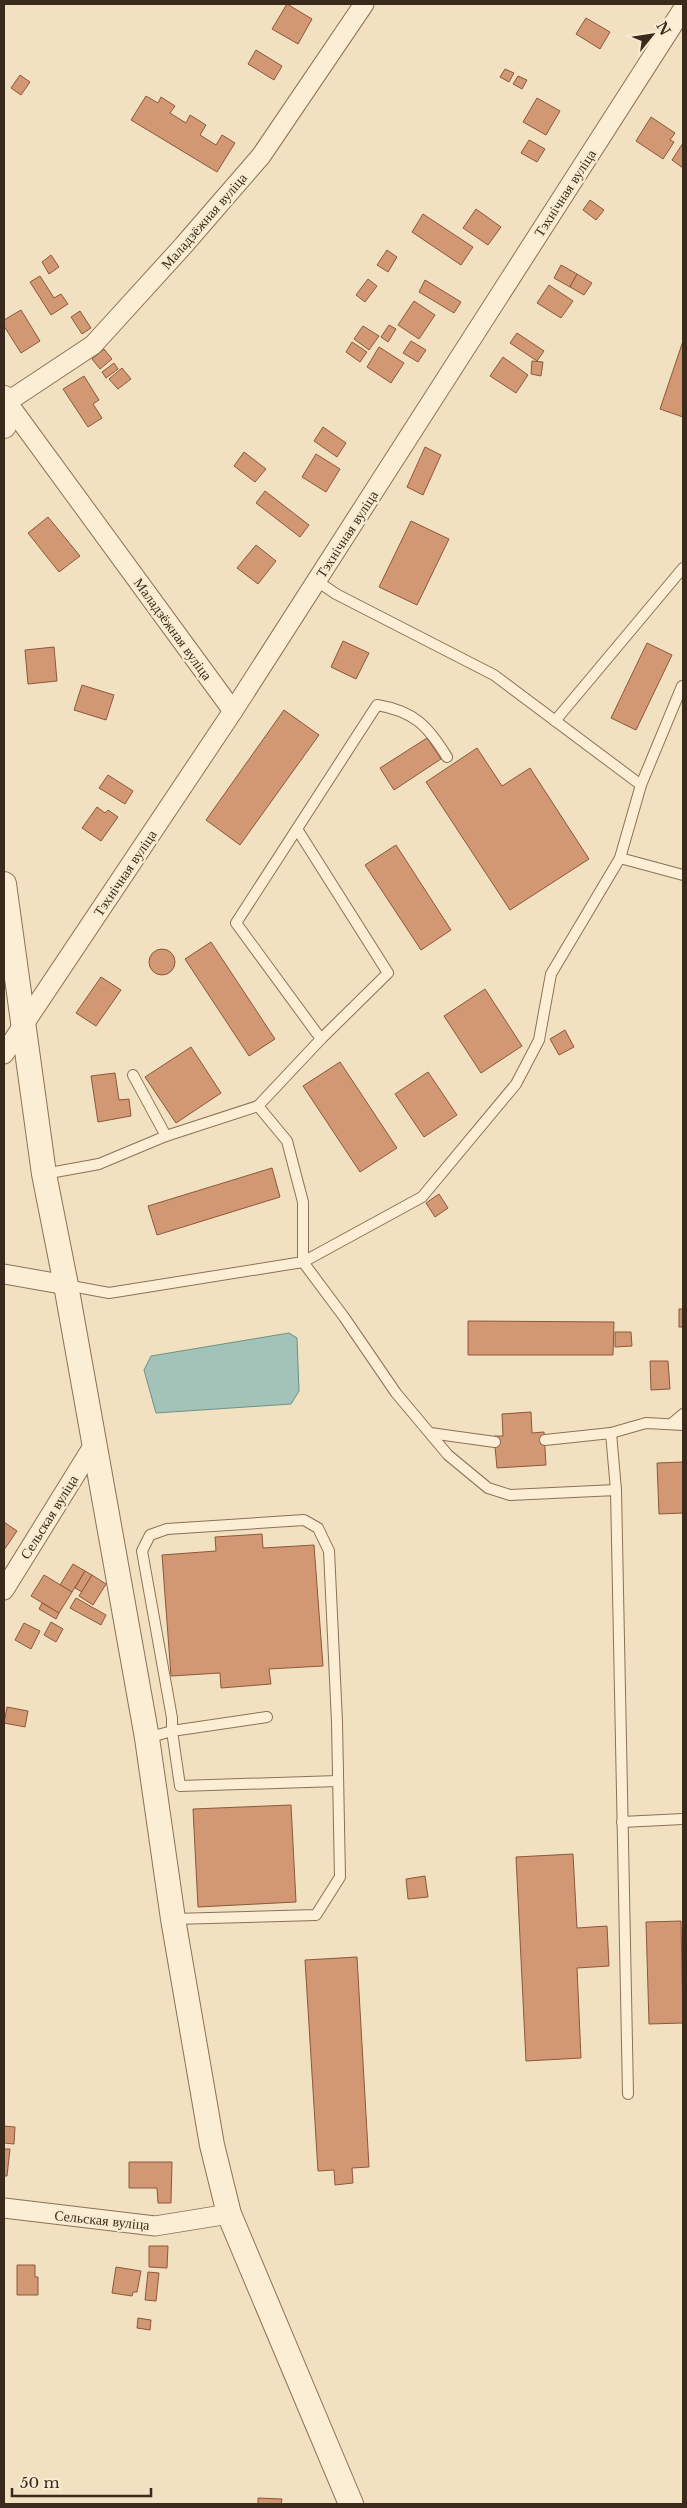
<svg xmlns="http://www.w3.org/2000/svg" width="687" height="2508" viewBox="0 0 687 2508" font-family="'Libre Baskerville',serif">
  <style>
    .water { fill: #a3c3b8; stroke: #6a9286 }
    .building { fill: #d29773; stroke: #8d583b }
    .lines { fill: none; stroke-linecap: round; stroke-linejoin: round }
    .service-casing { stroke: #8c7157; stroke-width: 12 }
    .minor-casing { stroke: #8c7157; stroke-width: 21 }
    .tertiary-casing { stroke: #8c7157; stroke-width: 26 }
    .service { stroke: #fbeed4; stroke-width: 10 }
    .minor { stroke: #fbeed4; stroke-width: 19 }
    .tertiary { stroke: #fbeed4; stroke-width: 24 }
    .labels { text-anchor: middle; stroke-width: 4.5; stroke-linejoin: round; paint-order: stroke }
    .street-label { font-size: 14px; fill: #3a2a1c; stroke: #f8ebd0 }
  </style>
  <rect width="100%" height="100%" fill="#f1e1c0"/>
  <polygon class="water" points="289,1333 297,1338 299,1391 291,1404 156,1413 144,1370 151,1356"/>
  <g class="building">
    <polygon points="287,4 312,19 298,44 272,29"/>
    <polygon points="586,18 610,32 600,49 576,34"/>
    <polygon points="256,50 282,66 274,80 248,64"/>
    <polygon points="505,69 514,73 509,82 500,77"/>
    <polygon points="20,75 30,82 21,95 11,88"/>
    <polygon points="518,76 527,80 522,89 513,84"/>
    <polygon points="146,96 158,103 161,97 175,106 170,113 186,123 190,115 206,125 200,135 216,145 222,135 235,143 217,172 131,120"/>
    <polygon points="537,98 560,111 546,135 523,122"/>
    <polygon points="651,117 675,133 670,140 674,142 663,159 636,141"/>
    <polygon points="529,140 545,149 537,162 521,153"/>
    <polygon points="683,143 683,168 672,160"/>
    <polygon points="590,200 604,210 596,220 583,210"/>
    <polygon points="476,209 501,227 488,245 463,228"/>
    <polygon points="423,214 473,247 461,265 412,232"/>
    <polygon points="387,250 397,257 388,272 377,265"/>
    <polygon points="51,255 59,267 49,274 42,262"/>
    <polygon points="561,265 577,274 570,287 554,278"/>
    <polygon points="577,274 592,283 584,295 570,287"/>
    <polygon points="40,276 54,298 61,294 68,304 51,315 30,282"/>
    <polygon points="368,279 377,286 365,302 356,295"/>
    <polygon points="425,280 461,302 454,313 419,292"/>
    <polygon points="549,285 573,301 561,318 537,303"/>
    <polygon points="414,301 435,315 419,339 398,325"/>
    <polygon points="21,310 40,341 21,353 4,326 4,320"/>
    <polygon points="80,311 91,328 82,334 71,317"/>
    <polygon points="389,325 396,329 388,342 381,337"/>
    <polygon points="363,326 379,336 369,350 354,339"/>
    <polygon points="517,333 544,351 537,361 510,343"/>
    <polygon points="411,341 426,350 418,362 403,353"/>
    <polygon points="683,341 683,417 660,409"/>
    <polygon points="352,342 367,352 360,362 346,352"/>
    <polygon points="379,347 404,363 391,383 367,367"/>
    <polygon points="104,349 112,359 100,369 92,359"/>
    <polygon points="503,357 528,375 516,393 490,376"/>
    <polygon points="532,361 543,362 541,376 531,374"/>
    <polygon points="114,363 118,369 106,378 102,372"/>
    <polygon points="122,368 131,379 118,389 109,379"/>
    <polygon points="84,376 99,400 93,404 102,418 88,427 63,389"/>
    <polygon points="323,427 346,443 337,457 314,441"/>
    <polygon points="425,447 441,455 423,495 407,487"/>
    <polygon points="244,452 266,469 255,482 234,466"/>
    <polygon points="316,454 340,469 326,492 302,477"/>
    <polygon points="265,491 309,525 300,537 256,503"/>
    <polygon points="48,517 80,556 59,572 28,533"/>
    <polygon points="411,521 449,539 417,605 379,587"/>
    <polygon points="256,545 276,561 258,584 237,568"/>
    <polygon points="343,641 369,653 356,679 331,667"/>
    <polygon points="647,643 672,655 636,730 611,718"/>
    <polygon points="54,647 57,681 28,684 25,650"/>
    <polygon points="82,685 114,695 106,720 74,710"/>
    <polygon points="284,710 319,735 240,845 206,820"/>
    <polygon points="427,738 441,759 394,790 380,768"/>
    <polygon points="477,748 502,786 530,768 589,859 510,910 426,782"/>
    <polygon points="108,775 133,791 125,804 99,788"/>
    <polygon points="97,807 105,813 108,810 118,817 101,841 82,828"/>
    <polygon points="396,845 451,930 421,950 365,865"/>
    <polygon points="211,942 275,1039 249,1056 185,959"/>
    <circle cx="162" cy="962" r="13"/>
    <polygon points="101,977 121,990 96,1026 76,1013"/>
    <polygon points="485,989 522,1046 481,1073 444,1016"/>
    <polygon points="565,1030 574,1047 559,1055 550,1039"/>
    <polygon points="191,1047 221,1093 176,1123 145,1077"/>
    <polygon points="340,1062 397,1148 360,1172 303,1086"/>
    <polygon points="428,1072 457,1115 424,1137 395,1094"/>
    <polygon points="115,1073 119,1100 129,1099 131,1116 98,1122 91,1076"/>
    <polygon points="272,1168 280,1197 157,1235 148,1206"/>
    <polygon points="439,1194 448,1208 435,1217 426,1203"/>
    <rect x="679" y="1309" width="4" height="18"/>
    <polygon points="468,1321 614,1322 613,1355 468,1355"/>
    <polygon points="615,1332 631,1332 632,1346 615,1347"/>
    <polygon points="650,1361 668,1361 670,1389 651,1390"/>
    <polygon points="531,1412 532,1433 544,1432 546,1465 497,1468 494,1436 503,1436 502,1414"/>
    <polygon points="683,1462 683,1513 659,1514 657,1463"/>
    <polygon points="4,1522 17,1531 4,1550"/>
    <polygon points="262,1534 263,1548 314,1545 323,1666 269,1669 271,1684 221,1688 220,1673 171,1676 162,1555 216,1551 215,1537"/>
    <polygon points="73,1564 85,1571 72,1592 60,1585"/>
    <polygon points="85,1571 92,1575 82,1592 75,1588"/>
    <polygon points="44,1575 72,1592 59,1613 31,1596"/>
    <polygon points="92,1575 106,1584 93,1605 79,1596"/>
    <polygon points="76,1598 106,1615 101,1625 70,1608"/>
    <polygon points="42,1603 59,1613 56,1619 39,1609"/>
    <polygon points="51,1622 63,1629 56,1642 44,1635"/>
    <polygon points="24,1623 40,1631 31,1649 15,1640"/>
    <polygon points="7,1707 28,1711 25,1727 4,1723"/>
    <polygon points="291,1805 296,1902 198,1907 193,1809"/>
    <polygon points="573,1854 577,1928 607,1926 609,1966 577,1968 581,2058 526,2061 516,1857"/>
    <polygon points="425,1876 428,1897 408,1899 406,1879"/>
    <polygon points="681,1921 683,2023 649,2024 646,1922"/>
    <polygon points="357,1957 369,2167 352,2168 353,2183 335,2185 334,2170 318,2171 305,1960"/>
    <polygon points="4,2126 15,2127 14,2144 4,2143"/>
    <polygon points="4,2149 10,2149 7,2176 4,2176"/>
    <polygon points="129,2162 172,2162 171,2203 158,2203 157,2188 129,2188"/>
    <polygon points="149,2246 168,2246 167,2268 149,2267"/>
    <polygon points="17,2265 35,2265 35,2277 38,2277 38,2295 17,2295"/>
    <polygon points="116,2267 141,2271 137,2292 133,2292 132,2296 112,2293"/>
    <polygon points="148,2272 159,2273 156,2301 145,2300"/>
    <polygon points="138,2318 151,2320 150,2330 137,2328"/>
    <polygon points="258,2498 282,2499 281,2504 258,2504"/>
  </g>
  <g class="lines">
    <g class="service-casing">
      <g id="service">
        <polyline points="317,581 336,594 494,675 641,785"/>
        <polyline points="555,721 683,568"/>
        <polyline points="297,829 388,973 321,1039"/>
        <polyline points="620,858 683,875"/>
        <path d="M258 1106 321 1039 236 923 377 705C414 711 428 726 447 757"/>
        <polyline points="166,1136 258,1106 287,1141 303,1202 303,1262 344,1317 396,1393 448,1455 488,1488 510,1495 616,1490 628,2094"/>
        <polyline points="44,1174 99,1164 166,1136 133,1075"/>
        <polyline points="66,1285 109,1293 303,1262 422,1197 516,1084 539,1040 551,974 620,858 641,785 682,686"/>
        <polyline points="671,1424 683,1414"/>
        <polyline points="430,1433 495,1442"/>
        <polyline points="611,1433 646,1423 683,1425"/>
        <polyline points="545,1440 611,1433 616,1490"/>
        <polyline points="267,1717 172,1731 180,1786 338,1781"/>
        <polyline points="147,1738 172,1731 172,1718 142,1551 150,1535 167,1529 304,1520 318,1528 329,1551 337,1722 340,1877 316,1915 173,1919"/>
        <polyline points="622,1822 683,1819"/>
      </g>
    </g>
    <g class="minor-casing">
      <g id="minor">
        <polyline points="233,711 7,402 93,345 183,246 261,156 364,4"/>
        <polyline points="4,1054 233,711 683,9"/>
        <polyline points="4,1274 66,1285"/>
        <polyline points="4,1590 95,1443"/>
        <polyline points="4,2208 155,2226 229,2214"/>
      </g>
    </g>
    <g class="tertiary-casing">
      <g id="tertiary">
        <polyline points="4,398 7,402 4,426"/>
        <polyline points="4,884 44,1174 66,1285 147,1738 173,1919 212,2145 229,2214 351,2504"/>
      </g>
    </g>
    <use href="#service" class="service"/>
    <use href="#minor" class="minor"/>
    <use href="#tertiary" class="tertiary"/>
  </g>
  <g class="labels">
    <g class="street-label">
      <text transform="translate(565 193) rotate(-57)" y="5">Тэхнічная вуліца</text>
      <text transform="translate(204 221) rotate(-49)" y="5">Маладзёжная вуліца</text>
      <text transform="translate(347 534) rotate(-57)" y="5">Тэхнічная вуліца</text>
      <text transform="translate(173 629) rotate(54)" y="5">Маладзёжная вуліца</text>
      <text transform="translate(125 873) rotate(-56)" y="5">Тэхнічная вуліца</text>
      <text transform="translate(49 1517) rotate(-58)" y="5">Сельская вуліца</text>
      <text transform="translate(102 2220) rotate(6)" y="5">Сельская вуліца</text>
    </g>
  </g>
  <rect width="687" height="2508" fill="none" stroke="#3a2a1c" stroke-width="10"/>
  <g transform="translate(652 35) rotate(60)" stroke="#f8ebd0" stroke-width="4" paint-order="stroke">
  <path d="M0-4L9 19L0 12L-9 19Z" fill="#3a2a1c"/>
  <text y="-8" font-size="14" font-weight="bold" text-anchor="middle" fill="#3a2a1c">N</text>
  </g>
  <path d="M12 2488v8h139v-8" fill="none" stroke="#3a2a1c" stroke-width="2.5"/>
  <text x="20" y="2488" font-size="15" fill="#3a2a1c" stroke="#f8ebd0" stroke-width="4" paint-order="stroke">50 m</text>
</svg>
